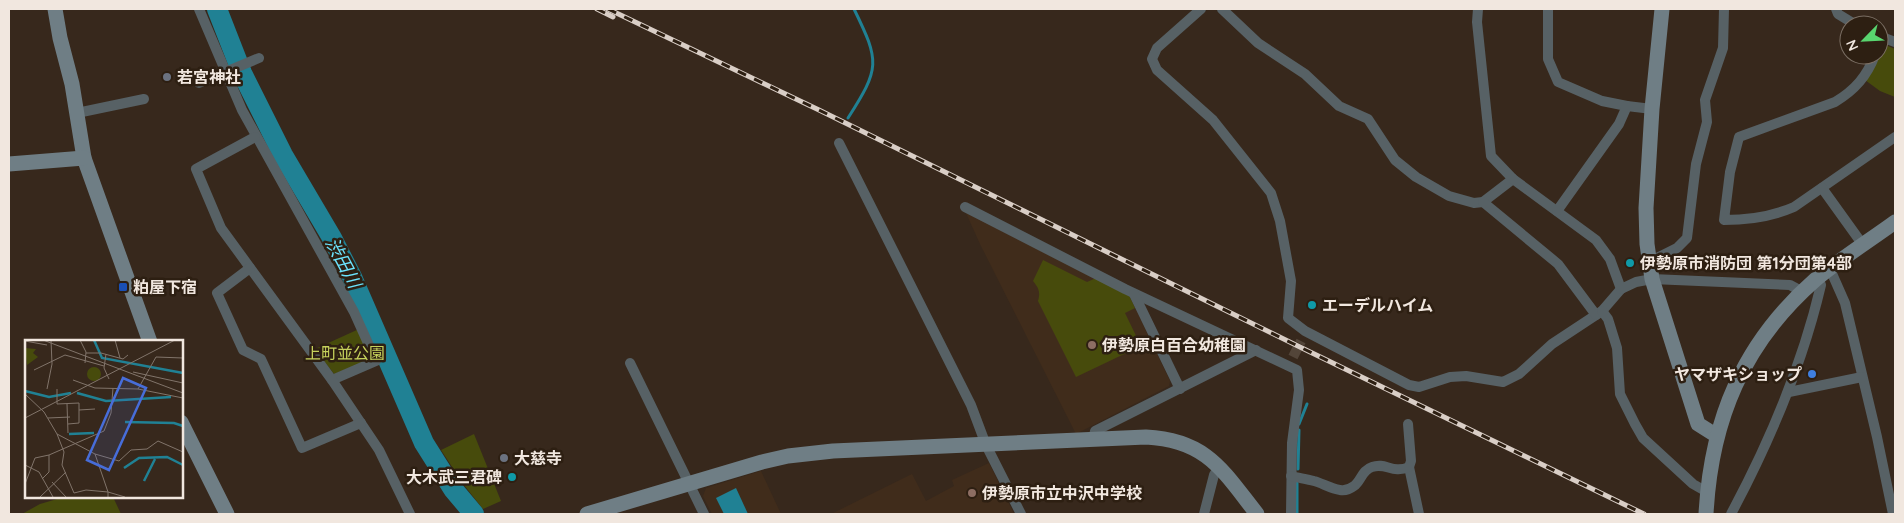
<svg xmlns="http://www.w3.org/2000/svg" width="1904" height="523" viewBox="0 0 1904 523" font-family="Quicksand,'Noto Sans JP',sans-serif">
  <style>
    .built { fill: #402c1b }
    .green { fill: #474b0c }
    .water { fill: #208194 }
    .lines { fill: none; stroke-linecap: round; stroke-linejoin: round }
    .stream { stroke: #208194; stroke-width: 3 }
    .river { stroke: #208194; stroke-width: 20 }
    .street-tunnel { stroke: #534539; stroke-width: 10; stroke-dasharray: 10 5; stroke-linecap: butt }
    .street { stroke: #576165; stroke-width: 10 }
    .secondary { stroke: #6f7e85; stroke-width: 15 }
    .rail-casing { stroke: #d9cec6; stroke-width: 5 }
    .rail { stroke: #2d1f12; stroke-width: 3; stroke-dasharray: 9; stroke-linecap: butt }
    .worship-dot { fill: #6b7280; stroke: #2d1f12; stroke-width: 2 }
    .culture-dot { fill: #0f9aa8; stroke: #2d1f12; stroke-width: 2 }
    .transit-dot { fill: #1a4fb4; stroke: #2d1f12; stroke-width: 2 }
    .education-dot { fill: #8d6e63; stroke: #2d1f12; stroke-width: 2 }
    .shop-dot { fill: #3f7fe0; stroke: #2d1f12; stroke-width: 2 }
    .labels { text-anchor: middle; stroke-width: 5; stroke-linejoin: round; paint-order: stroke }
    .poi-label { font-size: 16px; font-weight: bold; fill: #f1e7df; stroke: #2d1f12; text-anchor: start }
    .park-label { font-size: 16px; fill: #c6d15c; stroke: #2d1f12 }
    .water-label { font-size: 18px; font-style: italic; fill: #6ce4fe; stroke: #2d1f12 }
    .inset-river { fill: none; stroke: #208194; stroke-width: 2.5 }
    .inset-road { fill: none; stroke: #81746a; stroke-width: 1 }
    .view { fill: #476dd9; fill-opacity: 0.15; stroke: #476dd9; stroke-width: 2.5 }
    .inset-edge { fill: none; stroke: #f1e7df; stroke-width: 2.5 }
  </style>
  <rect width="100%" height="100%" fill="#37281c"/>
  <g class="built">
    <polygon points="966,213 1129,295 1170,381 1169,386 1076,434 980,244"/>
    <polygon points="989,463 1014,514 831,514 912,474 926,501 954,486 952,480"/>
    <polygon points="761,471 781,514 712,514 703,496 706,488"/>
  </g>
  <g class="green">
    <polygon points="1883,44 1895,49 1895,97 1880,91 1865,80"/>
    <path d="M1043 260 1087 282 1096 278 1129 295 1135 308 1125 313 1141 346 1076 377 1038 301C1041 292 1038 287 1033 281Z"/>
    <polygon points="359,329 369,355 369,360 334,374 315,349"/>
    <polygon points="474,434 501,501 483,509 464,485 441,450"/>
    <polygon points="64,497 113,497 121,514 22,514 40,504"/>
  </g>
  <polygon class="water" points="736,488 748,514 724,514 716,498"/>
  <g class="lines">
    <g class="stream">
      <path d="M848 118C880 68 880 62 854 9"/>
      <polyline points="1299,424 1307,404"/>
      <polyline points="1298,469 1299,430"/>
      <polyline points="1297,514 1297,483"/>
    </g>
    <polyline class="river" points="217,9 242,73 283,155 332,238 352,277 424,443 453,489 474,514"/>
    <polyline class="street-tunnel" points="1293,357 1301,341"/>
    <g class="street">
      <polyline points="199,9 242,110 354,312 376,361 332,380"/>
      <polyline points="1201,9 1157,48 1152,59 1157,70 1213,120 1271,193 1280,221 1291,281 1288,318 1305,331 1409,385 1419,387 1450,377 1466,376 1503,382 1519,374 1552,344 1602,311 1621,289"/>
      <polyline points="1222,9 1258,43 1305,74 1339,106 1368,119 1395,160 1416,177 1449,196 1474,203 1483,202 1513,179"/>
      <polyline points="1478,9 1477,22 1491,156 1513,179 1596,240 1610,259 1621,289 1636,282 1652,279 1790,285 1803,292"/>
      <polyline points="1548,9 1548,59 1558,82 1602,101 1627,106"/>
      <polyline points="1836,9 1838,14 1856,25"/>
      <polyline points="1879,36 1895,42"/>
      <path d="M1875 55C1867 76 1855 90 1835 102L1739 137 1730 172 1724 220C1750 220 1771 217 1794 207L1895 137"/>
      <polyline points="199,83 259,58"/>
      <polyline points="77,113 144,99"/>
      <polyline points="255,137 196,169 221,228 332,380 379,450 410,514"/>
      <polyline points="839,143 971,405 986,445 1021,514"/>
      <polyline points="1822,188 1863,245"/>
      <polyline points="1483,202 1558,264 1596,315"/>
      <polyline points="965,207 1125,289 1297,370 1299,390 1292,443 1291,514"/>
      <polyline points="1557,211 1619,124 1627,106 1652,109"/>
      <polyline points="1649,262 1677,248 1687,238 1696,164 1707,122 1705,100 1723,48 1724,9"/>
      <polyline points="250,268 217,293 243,350 261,359 302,448 361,423"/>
      <polyline points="1830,269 1845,303 1877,437 1893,514"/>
      <polyline points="1134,294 1180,389"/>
      <polyline points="1602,311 1608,319 1617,348 1620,394 1635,424 1643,438 1693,484 1707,492"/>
      <polyline points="630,363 704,514"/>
      <polyline points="1789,392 1862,377"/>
      <polyline points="1093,440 1095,431 1256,350"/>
      <polyline points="1409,467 1419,514"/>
      <path d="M1291 476C1299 478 1307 479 1314 481 1322 483 1331 489 1340 490 1345 491 1350 489 1354 486 1361 481 1362 470 1372 467 1386 462 1392 474 1409 467L1411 461 1408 424"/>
      <polyline points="1204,514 1214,475 1219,467"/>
      <path d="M1731 514C1770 441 1802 366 1821 285L1818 278"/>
    </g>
    <g class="secondary">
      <polyline points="55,9 60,38 72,84 84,158 150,342"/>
      <polyline points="1662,9 1652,109 1646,208 1647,244 1652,279 1698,424 1717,436"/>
      <polyline points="9,164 84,158"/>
      <polyline points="181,422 227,514"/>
      <path d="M587 514 762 462 788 456 833 451 1146 437C1207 440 1223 471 1257 514"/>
      <path d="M1706 514C1711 420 1743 343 1815 280 1840 259 1869 241 1895 222"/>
    </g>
    <g class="rail-casing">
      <g id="rail">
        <polyline points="597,9 613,17"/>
        <polyline points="608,9 819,110 1306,350 1644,514"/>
      </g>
    </g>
    <use href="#rail" class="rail"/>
  </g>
  <g class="worship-dot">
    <circle cx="167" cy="77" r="5"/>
    <circle cx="504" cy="458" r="5"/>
  </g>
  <g class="culture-dot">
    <circle cx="1630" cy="263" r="5"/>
    <circle cx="1312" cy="305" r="5"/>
    <circle cx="512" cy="477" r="5"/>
  </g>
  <rect class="transit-dot" x="118" y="282" width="10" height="10" rx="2.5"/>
  <g class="education-dot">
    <circle cx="1092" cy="345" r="5"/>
    <circle cx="972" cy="493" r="5"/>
  </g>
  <circle class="shop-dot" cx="1812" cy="374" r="5"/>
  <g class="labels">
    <g class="poi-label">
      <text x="177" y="83">若宮神社</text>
      <text x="1640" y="269">伊勢原市消防団 第1分団第4部</text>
      <text x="133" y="293">粕屋下宿</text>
      <text x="1322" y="311">エーデルハイム</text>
      <text x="1102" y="351">伊勢原白百合幼稚園</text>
      <text x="1802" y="380" text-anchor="end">ヤマザキショップ</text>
      <text x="514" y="464">大慈寺</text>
      <text x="502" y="483" text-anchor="end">大木武三君碑</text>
      <text x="982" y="499">伊勢原市立中沢中学校</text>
    </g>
    <g class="park-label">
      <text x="345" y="359">上町並公園</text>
    </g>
    <g class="water-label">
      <text transform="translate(343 263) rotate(62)" y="6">渋田川</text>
    </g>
  </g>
  <g transform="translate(25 340)">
    <rect width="158" height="158" fill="#37281c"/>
    <path d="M0 8 11 9 8 13 13 17 2 25ZM62 34a7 7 0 1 1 14 0a7 7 0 1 1-14 0Z" fill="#474b0c"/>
    <path class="inset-river" d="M69 0 77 18 158 33M0 51 24 57 46 53M52 53 81 61 146 57M100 82 149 83 158 86M44 94 69 93M99 128 114 118 142 117 158 125M119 141 130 119"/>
    <path class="inset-road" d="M18 0 158 53M55 0 61 12 60 23M90 0 95 18M0 1 22 5M61 13H76L98 19 103 15M81 14 79 28 84 39M9 30 40 15 79 26M108 32 158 43M48 40 70 48 113 49 158 58M22 49 27 24 26 0M32 49V64L54 63V83L43 84M113 49 131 17 158 18M0 54 19 72 32 94 39 112 37 125 49 153 61 150 83 152V157M42 64 43 93M54 70 70 69M0 78 150 0M23 78 45 77M32 94 70 114 83 152 100 157M70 114 94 121 106 110 122 109 133 101 158 112M0 125 14 132 28 157M17 139 24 132V115M27 142 41 157M0 144 10 118 24 115 79 91 86 73 88 48M15 157 41 132"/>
    <path class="view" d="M98 38 121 48 84 130 62 120Z"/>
    <rect width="158" height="158" class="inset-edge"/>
  </g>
  <rect width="1904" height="523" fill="none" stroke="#f1e7df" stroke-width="20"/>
  <g transform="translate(1864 40) rotate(246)"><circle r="24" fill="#2d1f12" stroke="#7b6f64"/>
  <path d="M0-4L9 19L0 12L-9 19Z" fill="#59d56f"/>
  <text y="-8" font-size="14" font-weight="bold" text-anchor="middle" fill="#f1e7df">N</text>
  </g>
</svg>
